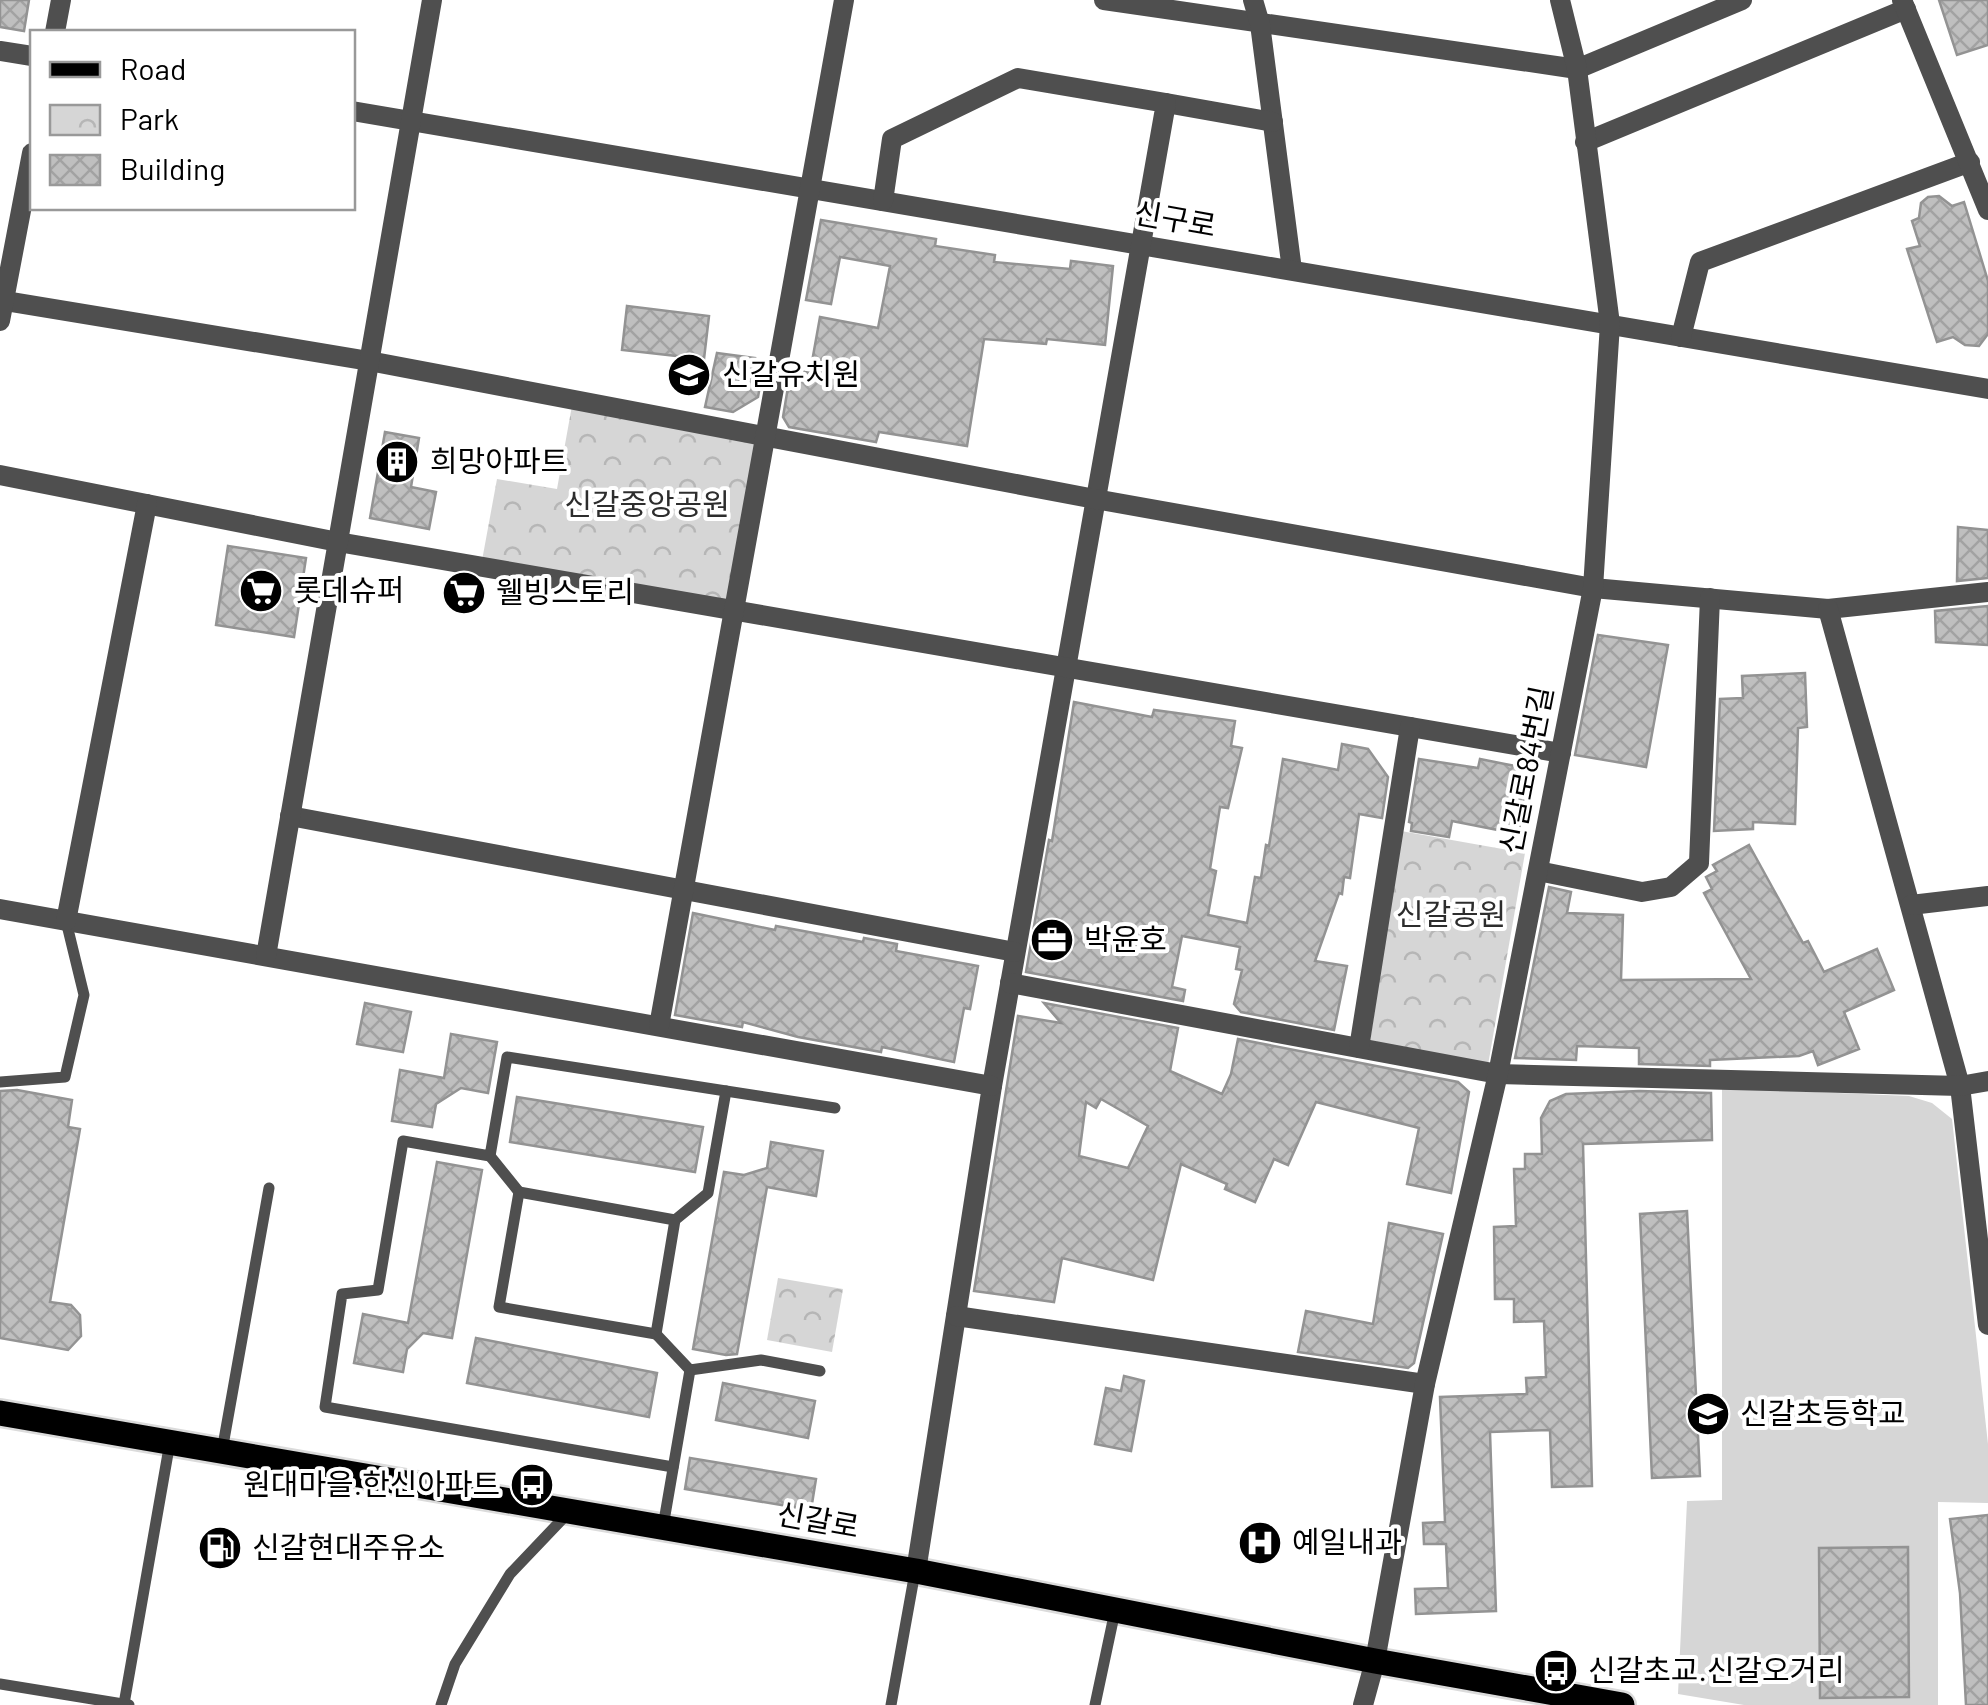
<svg xmlns="http://www.w3.org/2000/svg" width="1988" height="1705" viewBox="0 0 1988 1705" font-family="Barlow,'Noto Sans KR',sans-serif">
  <style>
    .park { fill: url(#park-crowns) }
    .pitch { fill: #d6d6d6 }
    .building { fill: url(#building-cross-hatch); stroke: #939393; stroke-width: 2.5; fill-rule: evenodd }
    .lines { fill: none; stroke-linecap: round; stroke-linejoin: round }
    .primary-casing { stroke: #dbdbdb; stroke-width: 30 }
    .service { stroke: #4f4f4f; stroke-width: 11 }
    .minor { stroke: #4f4f4f; stroke-width: 20 }
    .tertiary { stroke: #4f4f4f; stroke-width: 20 }
    .primary { stroke: #000; stroke-width: 25 }
    .labels { text-anchor: middle; stroke-width: 8; stroke-linejoin: round; paint-order: stroke }
    .street-label { font-size: 30px; fill: #000; stroke: #fff }
    .poi-label { font-size: 30px; fill: #000; stroke: #fff; text-anchor: start }
    .park-label { font-size: 30px; fill: #2d2d2d; stroke: #fff }
  </style>
  <defs>
    <pattern id="park-crowns" width="20" height="18" patternUnits="userSpaceOnUse" patternTransform="scale(2.5)"><rect width="20" height="18" fill="#d6d6d6"/><path d="M2 6a3 3 0 1 1 6 0M12 15a3 3 0 1 1 6 0" fill="none" stroke="#b6b6b6"/></pattern>
    <pattern id="building-cross-hatch" width="8" height="8" patternUnits="userSpaceOnUse" patternTransform="scale(2.5)"><rect width="8" height="8" fill="#bfbfbf"/><path d="M0 0l8 8M0 8l8-8" fill="none" stroke="#a2a2a2"/></pattern>
  </defs>
  <rect width="100%" height="100%" fill="#fff"/>
  <g class="park">
    <polygon points="573,400 767,435 734,612 481,566 497,479 557,489"/>
    <polygon points="1401,831 1525,853 1488,1065 1370,1041"/>
    <polygon points="778,1278 843,1289 832,1352 767,1340"/>
  </g>
  <polygon class="pitch" points="1722,1088 1909,1096 1932,1103 1952,1119 1988,1444 1988,1503 1938,1502 1938,1705 1744,1705 1678,1694 1687,1501 1722,1500"/>
  <g class="building">
    <polygon points="0,0 29,0 24,31 0,27"/>
    <polygon points="1939,0 1988,0 1988,45 1957,55"/>
    <polygon points="1939,196 1952,206 1964,202 1988,281 1988,334 1979,346 1965,345 1953,337 1937,342 1907,249 1920,246 1912,221 1919,218 1921,203 1928,197"/>
    <polygon points="821,220 936,239 935,246 995,255 994,262 1070,269 1071,261 1113,266 1105,345 1047,339 1046,344 984,339 967,446 879,432 876,442 789,427 783,417 791,369 810,373 820,317 878,328 890,266 840,257 831,304 806,300"/>
    <polygon points="627,306 709,316 704,359 622,350"/>
    <polygon points="717,353 755,358 754,362 764,364 758,397 733,412 705,407"/>
    <polygon points="385,432 419,438 411,487 436,492 429,529 370,518"/>
    <polygon points="1958,527 1988,530 1988,578 1957,581"/>
    <polygon points="228,546 306,558 294,637 216,625"/>
    <polygon points="1988,606 1988,645 1936,642 1935,611"/>
    <polygon points="1598,635 1668,645 1646,767 1575,755"/>
    <polygon points="1805,673 1807,727 1798,728 1795,824 1753,822 1753,829 1714,831 1720,699 1743,698 1742,676"/>
    <polygon points="1074,702 1152,717 1154,710 1235,721 1231,746 1242,748 1228,808 1220,807 1210,869 1216,871 1208,915 1247,923 1255,877 1261,878 1266,845 1269,846 1283,759 1338,770 1342,744 1368,749 1388,777 1382,818 1359,814 1350,878 1344,877 1342,894 1339,893 1315,961 1347,966 1334,1030 1241,1012 1234,1004 1242,970 1236,969 1240,947 1182,936 1172,987 1185,990 1183,1001 1026,972 1049,840 1052,841"/>
    <polygon points="1419,759 1478,768 1480,759 1515,766 1528,783 1518,834 1452,821 1449,837 1411,831 1412,823 1409,822"/>
    <polygon points="1749,845 1803,943 1808,941 1824,972 1877,949 1894,990 1844,1012 1859,1049 1818,1065 1813,1051 1799,1056 1710,1060 1710,1066 1639,1064 1639,1048 1577,1046 1576,1060 1515,1058 1549,887 1571,892 1567,913 1623,915 1621,980 1751,979 1704,893 1712,889 1706,877 1717,871 1713,865"/>
    <polygon points="693,913 775,930 776,926 863,942 864,938 897,944 896,951 978,966 970,1009 964,1008 954,1062 882,1047 881,1052 798,1037 743,1022 742,1027 675,1015"/>
    <polygon points="365,1003 411,1012 403,1052 357,1044"/>
    <path d="M1044 1003 1178 1028 1170 1071 1222 1094 1231 1074 1238 1039 1458 1082 1469 1092 1451 1193 1407 1184 1419 1128 1316 1102 1288 1165 1274 1159 1255 1202 1225 1189 1227 1184 1181 1164 1153 1280 1062 1258 1054 1302 974 1291 1018 1016 1061 1023ZM1101 1099 1148 1126 1128 1168 1079 1156 1086 1102 1096 1108Z"/>
    <polygon points="451,1034 497,1042 488,1093 461,1088 436,1104 432,1127 392,1121 400,1070 444,1078"/>
    <polygon points="17,1090 72,1100 68,1127 80,1129 50,1302 71,1305 80,1315 81,1336 68,1350 0,1338 0,1091"/>
    <polygon points="1639,1091 1711,1093 1712,1140 1583,1144 1592,1486 1552,1487 1550,1430 1490,1432 1496,1611 1416,1614 1415,1589 1448,1588 1446,1544 1424,1544 1423,1523 1445,1522 1440,1397 1527,1394 1526,1378 1546,1377 1544,1321 1514,1322 1514,1299 1495,1299 1494,1227 1516,1226 1514,1169 1525,1169 1525,1154 1542,1154 1541,1118 1550,1101 1566,1094"/>
    <polygon points="517,1097 703,1127 695,1172 510,1142"/>
    <polygon points="771,1142 823,1151 816,1196 767,1187 737,1354 726,1355 693,1349 724,1172 744,1175 767,1168"/>
    <polygon points="437,1162 482,1170 452,1338 423,1333 407,1349 403,1372 354,1363 363,1314 408,1323"/>
    <polygon points="1687,1211 1700,1476 1652,1478 1640,1214"/>
    <polygon points="1389,1223 1443,1234 1414,1363 1408,1368 1298,1352 1306,1311 1373,1324"/>
    <polygon points="476,1338 657,1373 649,1417 467,1383"/>
    <polygon points="1124,1376 1144,1381 1131,1451 1095,1444 1106,1388 1121,1391"/>
    <polygon points="723,1383 815,1401 808,1438 716,1420"/>
    <polygon points="690,1458 816,1479 811,1510 685,1489"/>
    <polygon points="1988,1515 1988,1705 1966,1705 1960,1593 1950,1519"/>
    <polygon points="1908,1547 1909,1697 1820,1698 1819,1548"/>
  </g>
  <g class="lines">
    <g class="primary-casing">
      <polyline id="primary" points="0,1413 916,1571 1375,1661 1622,1705"/>
    </g>
    <g class="service">
      <polyline points="0,1082 65,1077 84,995 66,921"/>
      <polyline points="726,1091 835,1108"/>
      <polyline points="490,1156 519,1192"/>
      <polyline points="656,1334 499,1307 519,1192 675,1220"/>
      <polyline points="222,1451 269,1188"/>
      <polyline points="673,1467 325,1407 342,1294 378,1290 403,1141 490,1156 507,1057 726,1091 708,1193 675,1220 656,1334 690,1370 761,1360 820,1371"/>
      <polyline points="663,1527 690,1370"/>
      <polyline points="0,1684 129,1705"/>
      <polyline points="124,1704 170,1442"/>
      <polyline points="441,1705 455,1664 510,1574 570,1511"/>
      <polyline points="891,1705 915,1572"/>
      <polyline points="1095,1705 1115,1611"/>
    </g>
    <g class="minor">
      <polyline points="1104,0 1577,69 1742,0"/>
      <polyline points="1253,0 1260,24 1292,270"/>
      <polyline points="55,32 61,0"/>
      <polyline points="0,51 32,56"/>
      <polyline points="1166,103 1273,122"/>
      <polyline points="352,111 1988,389"/>
      <polyline points="1585,142 1906,9"/>
      <polyline points="883,201 892,139 1018,78 1166,103 992,1086 916,1571"/>
      <polyline points="0,300 369,361 1095,499 1593,588 1828,609 1988,592"/>
      <polyline points="0,321 32,153"/>
      <polyline points="1681,337 1700,262 1970,162"/>
      <polyline points="0,475 338,542 1561,753"/>
      <polyline points="1828,609 1960,1086 1988,1325"/>
      <polyline points="290,816 1015,952"/>
      <polyline points="1538,871 1642,892 1671,887 1699,863 1710,598"/>
      <polyline points="1911,905 1988,896"/>
      <polyline points="0,909 992,1086"/>
      <polyline points="66,921 147,504"/>
      <polyline points="266,956 432,0"/>
      <polyline points="1010,983 1498,1074 1960,1086 1988,1081"/>
      <polyline points="659,1026 844,0"/>
      <polyline points="1359,1048 1410,727"/>
      <polyline points="956,1316 1425,1384"/>
      <polyline points="1363,1705 1375,1661 1425,1384 1498,1074 1593,588 1610,324 1577,69 1560,0"/>
    </g>
    <polyline class="tertiary" points="1902,0 1988,210"/>
    <use href="#primary" class="primary"/>
  </g>
  <defs>
    <g id="school-disc" transform="scale(2.25)"><circle r="9.5" fill="#000" stroke="#fff"/><path d="M0-5L7-2L0 1L-7-2ZM-4 1L0 2.5L4 1V4Q0 6-4 4Z" fill="#fff"/></g>
    <g id="building-disc" transform="scale(2.25)"><circle r="9.5" fill="#000" stroke="#fff"/><path d="M-4-6H4V6H1V3H-1V6H-4ZM-2.5-4.3h1.7v1.8h-1.7ZM.8-4.3h1.7v1.8H.8ZM-2.5-1h1.7V.8h-1.7ZM.8-1h1.7V.8H.8Z" fill="#fff"/></g>
    <g id="supermarket-disc" transform="scale(2.25)"><circle r="9.5" fill="#000" stroke="#fff"/><path d="M-6-5.5h2.5l.6 2H6L4.5 2H-2.5L-4.4-4H-6ZM-1.5 3.2a1.3 1.3 0 1 0 .1 0ZM3 3.2a1.3 1.3 0 1 0 .1 0Z" fill="#fff"/></g>
    <g id="office-disc" transform="scale(2.25)"><circle r="9.5" fill="#000" stroke="#fff"/><path d="M-6-3h4V-5.5h4V-3h4V5H-6ZM-1-4.5V-3h2v-1.5ZM-6 0V1H6V0Z" fill="#fff"/></g>
    <g id="bus-disc" transform="scale(2.25)"><circle r="9.5" fill="#000" stroke="#fff"/><path d="M-5-6H5V4H4V6H2V4H-2V6H-4V4H-5ZM-3.5-4V0h7V-4ZM-3.5 1.2v1.5H-2V1.2ZM2 1.2v1.5H3.5V1.2Z" fill="#fff"/></g>
    <g id="hospital-disc" transform="scale(2.25)"><circle r="9.5" fill="#000" stroke="#fff"/><path d="M-5-5h3v3.5h4V-5h3V5h-3V1.5h-4V5h-3Z" fill="#fff"/></g>
    <g id="fuel-disc" transform="scale(2.25)"><circle r="9.5" fill="#000" stroke="#fff"/><path d="M-5.5-6h7V0h2V4h1.3V-2.5L3-4.5l.8-.8L6-3V5H2.5V1h-1V6h-7ZM-4.2-4.7v3.2H.2V-4.7Z" fill="#fff"/></g>
  </defs>
  <g fill-rule="evenodd">
    <use href="#school-disc" x="689" y="375"/>
    <use href="#building-disc" x="397" y="462"/>
    <use href="#supermarket-disc" x="261" y="591"/>
    <use href="#supermarket-disc" x="464" y="593"/>
    <use href="#office-disc" x="1052" y="940"/>
    <use href="#school-disc" x="1708" y="1414"/>
    <use href="#bus-disc" x="532" y="1485"/>
    <use href="#hospital-disc" x="1260" y="1543"/>
    <use href="#fuel-disc" x="220" y="1548"/>
    <use href="#bus-disc" x="1556" y="1671"/>
  </g>
  <g class="labels">
    <g class="street-label">
      <text transform="translate(1175 220) rotate(10)" y="10">신구로</text>
      <text transform="translate(1527 770) rotate(-79)" y="10">신갈로84번길</text>
      <text transform="translate(818 1521) rotate(10)" y="10">신갈로</text>
    </g>
    <g class="poi-label">
      <text x="722" y="385">신갈유치원</text>
      <text x="430" y="472">희망아파트</text>
      <text x="294" y="601">롯데슈퍼</text>
      <text x="496" y="603">웰빙스토리</text>
      <text x="1084" y="950">박윤호</text>
      <text x="1740" y="1424">신갈초등학교</text>
      <text x="500" y="1495" text-anchor="end">원대마을.한신아파트</text>
      <text x="1292" y="1553">예일내과</text>
      <text x="252" y="1558">신갈현대주유소</text>
      <text x="1588" y="1681">신갈초교.신갈오거리</text>
    </g>
    <g class="park-label">
      <text x="647" y="515">신갈중앙공원</text>
      <text x="1451" y="925">신갈공원</text>
    </g>
  </g>
  <rect x="30" y="30" width="325" height="180" fill="#ffffff" stroke="#999999" stroke-width="2.5"/>
  <rect x="50" y="62" width="50" height="15" fill="#000000" stroke="#999999" stroke-width="2.5"/>
  <text x="120" y="80" font-size="30" fill="#000000">Road</text>
  <rect x="50" y="105" width="50" height="30" fill="url(#park-crowns)" stroke="#999999" stroke-width="2.5"/>
  <text x="120" y="130" font-size="30" fill="#000000">Park</text>
  <rect x="50" y="155" width="50" height="30" fill="url(#building-cross-hatch)" stroke="#999999" stroke-width="2.5"/>
  <text x="120" y="180" font-size="30" fill="#000000">Building</text>
</svg>
